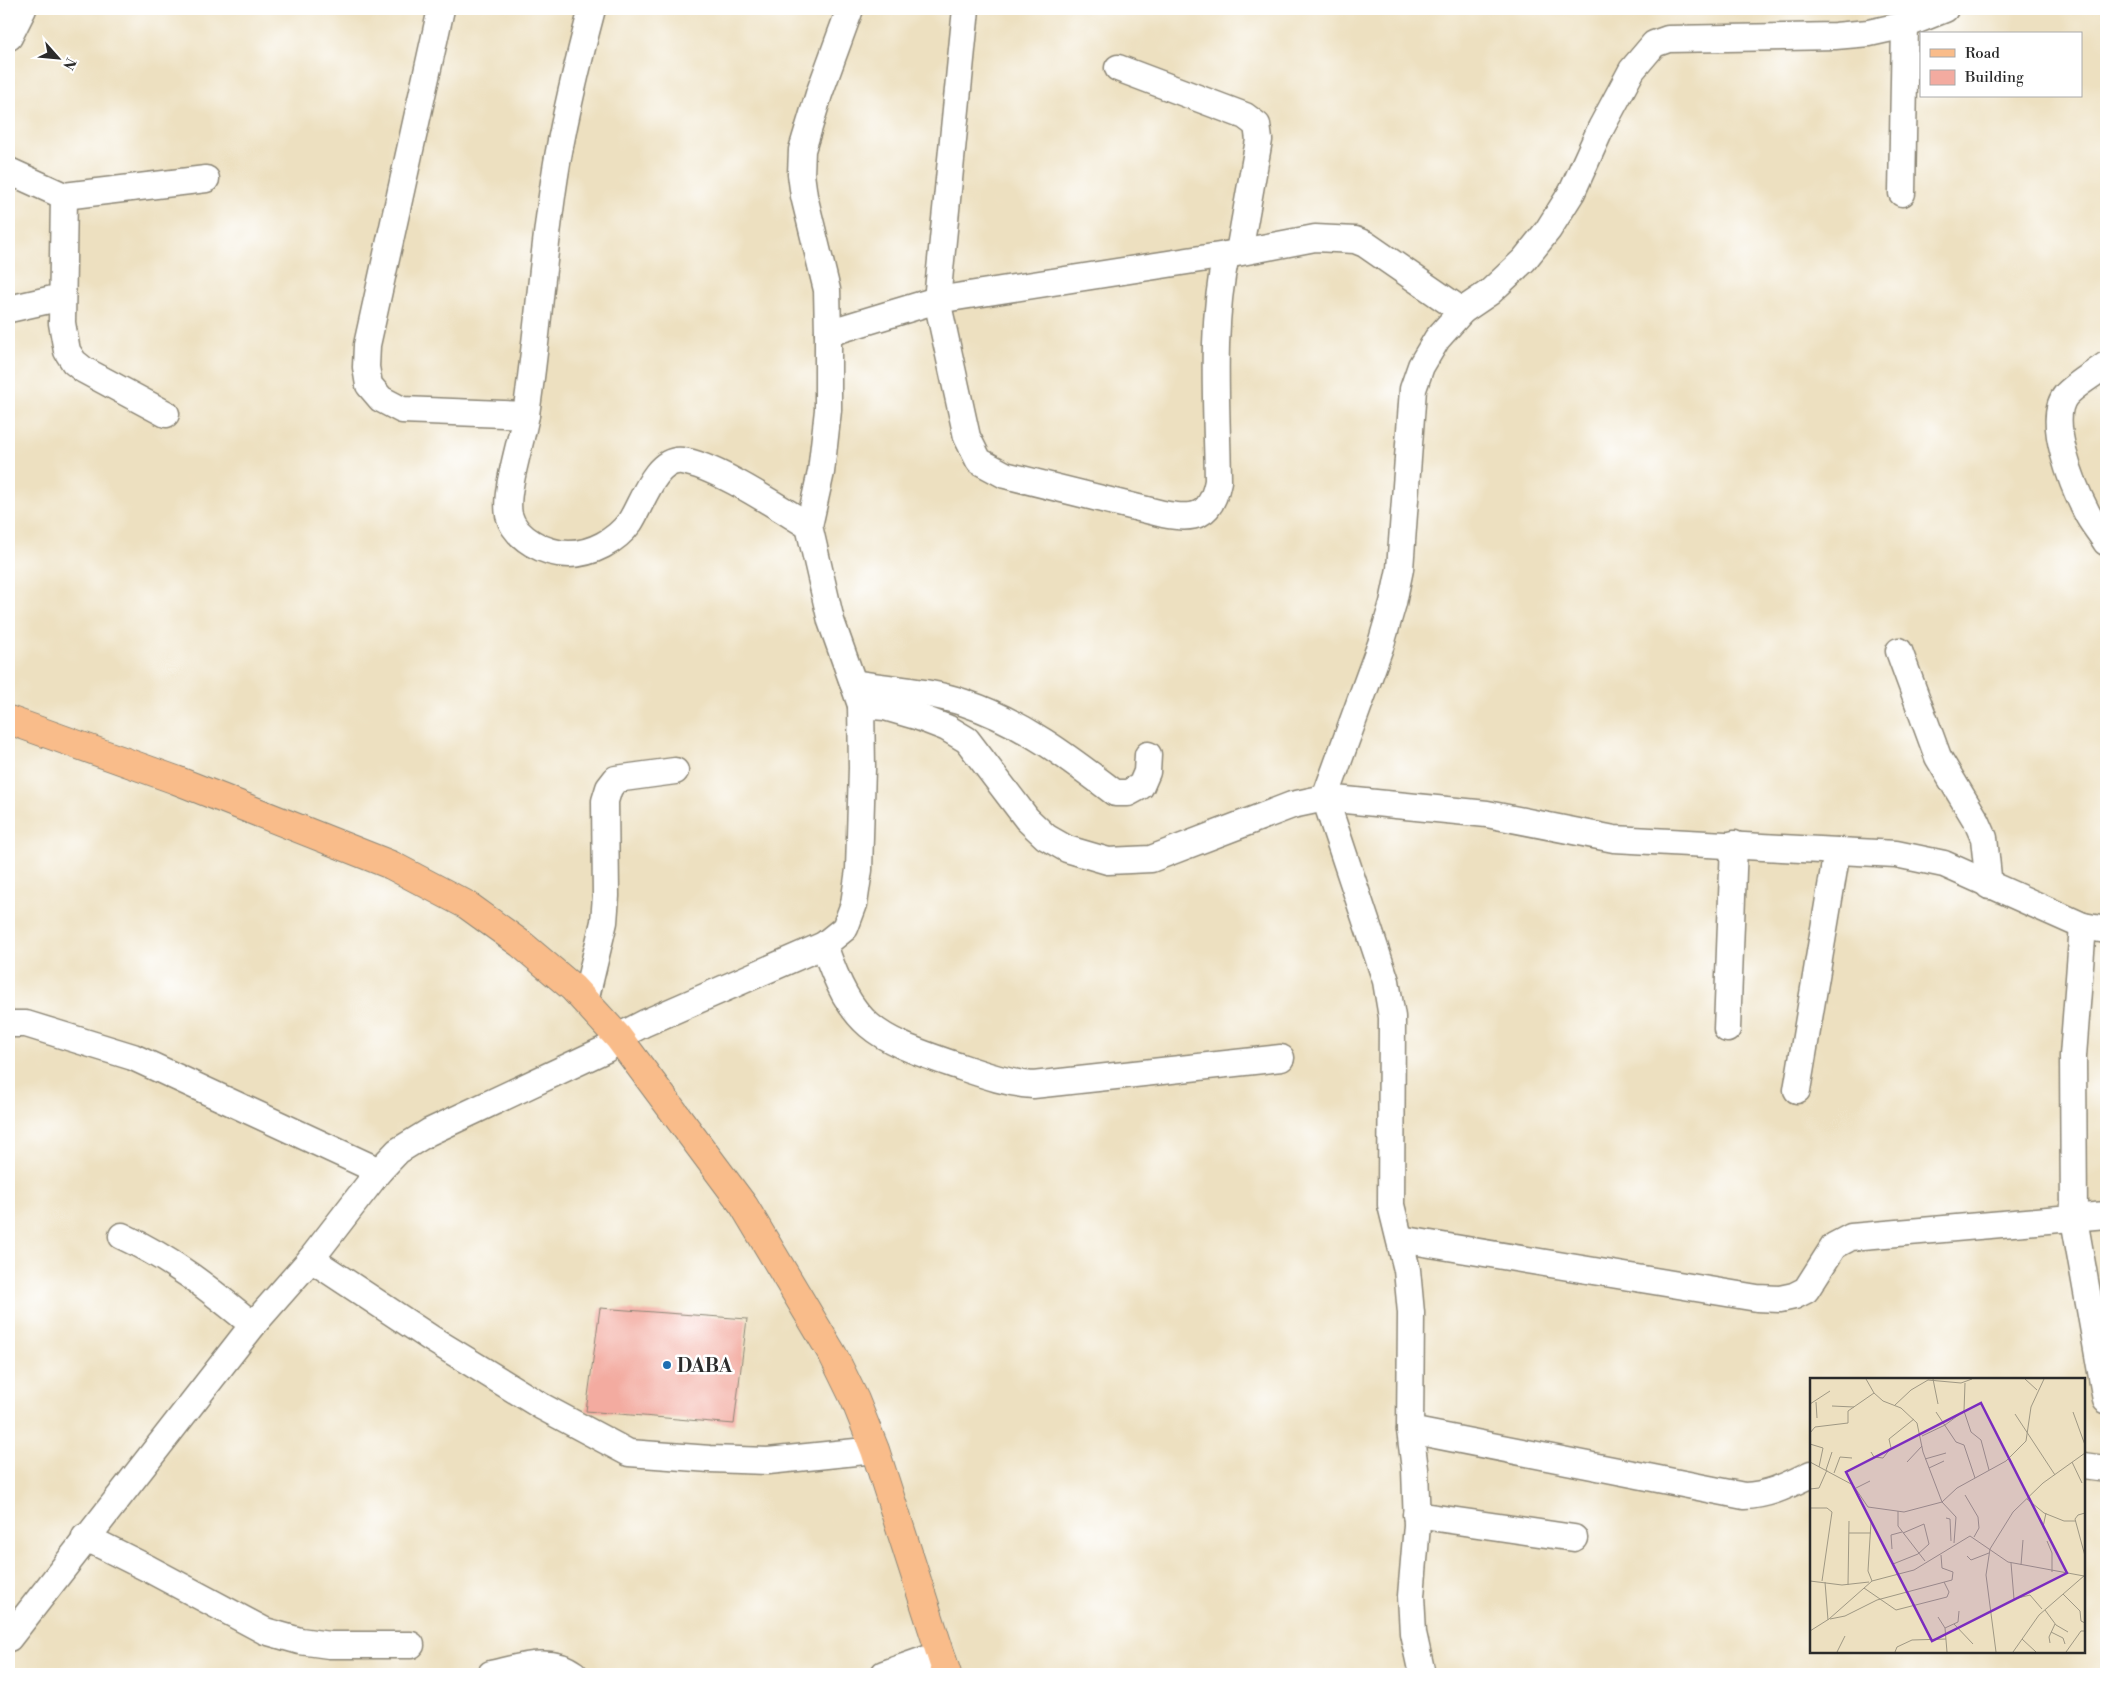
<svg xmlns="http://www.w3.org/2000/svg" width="2115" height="1683" viewBox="0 0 2115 1683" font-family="'Libre Bodoni',serif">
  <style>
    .building { fill: #f3aba0 }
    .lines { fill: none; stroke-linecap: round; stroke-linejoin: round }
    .minor-casing { stroke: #8c8676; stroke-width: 29 }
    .major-casing { stroke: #8c8676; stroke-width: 30 }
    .minor { stroke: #fff; stroke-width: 26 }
    .major { stroke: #f9bc8a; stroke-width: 28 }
    .poi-dot { fill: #1f6fb2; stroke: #fff; stroke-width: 2 }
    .labels { text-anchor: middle; stroke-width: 5; stroke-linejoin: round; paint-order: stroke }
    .poi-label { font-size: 19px; font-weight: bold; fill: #2b2b2b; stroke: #fff; text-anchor: start }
    .inset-road { fill: none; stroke: #9f9884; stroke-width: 1 }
    .view { fill: #7b2cbf; fill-opacity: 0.15; stroke: #7b2cbf; stroke-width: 2.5 }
    .inset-edge { fill: none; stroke: #2b2b2b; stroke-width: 2.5 }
  </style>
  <rect width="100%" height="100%" fill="#fff"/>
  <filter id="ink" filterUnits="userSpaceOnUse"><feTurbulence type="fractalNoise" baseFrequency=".02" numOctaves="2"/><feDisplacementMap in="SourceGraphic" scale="10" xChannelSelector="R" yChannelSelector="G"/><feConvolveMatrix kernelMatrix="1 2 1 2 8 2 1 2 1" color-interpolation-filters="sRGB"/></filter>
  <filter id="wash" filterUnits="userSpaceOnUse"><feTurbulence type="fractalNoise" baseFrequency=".0096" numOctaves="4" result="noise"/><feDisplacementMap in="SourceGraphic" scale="20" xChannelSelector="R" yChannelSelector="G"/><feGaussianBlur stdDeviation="1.12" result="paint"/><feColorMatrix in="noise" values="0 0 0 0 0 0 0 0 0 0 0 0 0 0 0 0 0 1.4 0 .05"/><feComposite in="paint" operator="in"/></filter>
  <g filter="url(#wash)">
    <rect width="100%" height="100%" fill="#ede0c0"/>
    <g id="blocks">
      <polygon class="building" points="600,1308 747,1319 734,1424 586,1411"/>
    </g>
  </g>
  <g filter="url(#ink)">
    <use href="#blocks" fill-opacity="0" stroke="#8c8676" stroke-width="1"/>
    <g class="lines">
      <g class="minor-casing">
        <g id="minor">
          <polyline points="441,9 367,345 366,367 369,385 381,399 402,410 526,415"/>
          <path d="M592 9C579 58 567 107 558 157 543 242 539 329 526 414 522 440 504 492 509 515 515 539 546 554 569 554 592 554 616 541 630 522 642 504 655 458 682 461 715 465 779 508 809 526"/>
          <path d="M966 9 937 300 967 437 979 461 1005 475 1163 514C1195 520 1211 517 1218 481 1217 406 1210 328 1226 255"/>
          <polyline points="9,37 23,9"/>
          <polyline points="1118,68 1245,116 1257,125 1259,140 1239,252"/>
          <polyline points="9,171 64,196 206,179"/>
          <polyline points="1902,193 1905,25"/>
          <polyline points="64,196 62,323 67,351 74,362 84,370 166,414"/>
          <polyline points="9,309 62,297"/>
          <polyline points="828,333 937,300 1226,255 1315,238 1355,240 1365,244 1462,311"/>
          <path d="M2106 365C2094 374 2076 384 2066 395 2045 419 2074 488 2087 513 2092 523 2100 532 2106 542"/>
          <polyline points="1899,651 1938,757 1977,822 1984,838 1989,886"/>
          <path d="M853 683C890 689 930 691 965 703 1022 722 1068 757 1115 793H1128L1141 786 1147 772 1148 755"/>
          <polyline points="861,705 885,707 916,716 947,728 967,740 1027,819 1046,837 1067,849 1108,861 1151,859 1292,805 1325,798 1487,814 1614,839 1896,854 1944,864 2083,926 2106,930"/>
          <polyline points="2083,926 2073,1056 2074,1219 2106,1400"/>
          <path d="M824 945C852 1027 873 1037 952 1064 979 1073 1005 1083 1033 1085L1281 1058"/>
          <polyline points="585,1001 604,922 606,896 605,801 609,788 616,779 675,771"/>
          <polyline points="9,1024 26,1024 133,1057 379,1171"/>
          <polyline points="1727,1029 1734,844"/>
          <polyline points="1797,1090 1837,851"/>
          <path d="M122 1236C175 1261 208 1288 253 1325"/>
          <polyline points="1400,1239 1757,1298 1780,1299 1794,1296 1806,1290 1834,1246 1851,1237 2106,1215"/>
          <polyline points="311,1259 432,1339 541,1406 629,1453 710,1459 768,1461 875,1450"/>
          <path d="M1410 1430 1744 1496C1770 1495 1788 1485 1811 1474"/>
          <polyline points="2084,1466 2106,1469"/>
          <polyline points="1416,1515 1574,1538"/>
          <polyline points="85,1537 149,1569 265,1631 300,1641 329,1645 411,1645"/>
          <polyline points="9,1638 253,1325 311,1259 379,1171 398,1151 429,1132 606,1049 618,1037 645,1023 824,945 845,928 854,904 859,870 862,768 861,705 831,621 809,526 821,472 828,410 828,333 827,290 804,196 801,174 802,150 819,94 850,9"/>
          <path d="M491 1674C518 1668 550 1656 574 1674"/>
          <polyline points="884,1674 941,1654"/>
          <polyline points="1422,1674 1413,1633 1411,1596 1417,1525 1415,1469 1410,1430 1411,1313 1407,1270 1391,1205 1392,1017 1386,981 1325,798 1381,644 1393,603 1400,569 1413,389 1421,366 1437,339 1462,311 1490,292 1524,260 1548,230 1572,192 1601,128 1632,70 1654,44 1668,39 1835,36 1869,33 1905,25 1945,9"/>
        </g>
      </g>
      <g class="major-casing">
        <polyline id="major" points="9,720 176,780 391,865 467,905 521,944 573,988 618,1037 744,1206 833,1355 855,1400 875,1450 947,1674"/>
      </g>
      <use href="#minor" class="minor"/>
      <use href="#major" class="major"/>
    </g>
  </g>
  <circle class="poi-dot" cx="667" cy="1365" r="5"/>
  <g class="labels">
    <g class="poi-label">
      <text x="677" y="1372">DABA</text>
    </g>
  </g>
  <g transform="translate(1810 1378)">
    <rect width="275" height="275" fill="#ede0c0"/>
    <path class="inset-road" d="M56 1 64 15 73 23 91 30 107 45 113 74 132 124 146 139 144 165M123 1 128 26M215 1 227 12M6 24 7 40M0 26 20 13M85 27 101 12 118 2 151 5 162 1M22 28 44 29M154 33 161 54 171 62 179 92M126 34 146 64 154 67 165 100M263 34 275 67M205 36 245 97M0 55 5 49 38 45V33L64 15M112 58 135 47 154 33 155 5M0 66 13 70 9 89M61 74 64 79 73 80 81 70 79 61 104 41M115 81 136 75M0 84 43 107 58 129 94 134 132 124 147 110 196 83 216 63 221 29 234 1M97 84 112 68M262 84 272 105M119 90 134 83M16 92 22 74M24 95 30 79 42 80M46 110 60 103M0 111 9 110 17 92M155 117 168 139 169 150 164 159M217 121 234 135 254 143H266M0 130H17L22 134 12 203M88 133V148L115 183M236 135 233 149 237 156M275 135 268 137 265 141 275 178M136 140 140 141 141 163M61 144 58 193 62 203M39 155H61M237 163 242 175V194M82 171 81 157 92 154M157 178 161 182 179 175M201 185 204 221 220 217 232 231M83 186 108 176 119 166 114 146 93 155M211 187 213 162M0 203 32 207 59 204M15 204 18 242M38 207 39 143M54 210 86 232 137 219 139 214 134 204M253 216 270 233 271 243 275 245M235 232 246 247 258 254M128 239 135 250 137 274M20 241 35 238 67 222 142 202 143 194 132 190 131 177M144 246 163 266M135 250 148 244 149 233M0 253 19 241 62 203 104 192 160 158 198 184 274 198M241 254 253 260 255 266M212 261 226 274M240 265 239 259 245 246M27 274 35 258M85 274 87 269 102 262 136 261M186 274 176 197 180 171 203 134 233 105 275 75M203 274 229 237 275 197M256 274 271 253H275"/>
    <path class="view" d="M171 25 257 195 122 263 36 94Z"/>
    <rect width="275" height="275" class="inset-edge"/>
  </g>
  <rect width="2115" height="1683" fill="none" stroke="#fff" stroke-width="30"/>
  <rect x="1920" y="32" width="162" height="65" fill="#ffffff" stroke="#aaaaaa"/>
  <rect x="1930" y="49" width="25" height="8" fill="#f9bc8a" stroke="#aaaaaa"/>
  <text x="1965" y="58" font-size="15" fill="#2b2b2b">Road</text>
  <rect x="1930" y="70" width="25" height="15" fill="#f3aba0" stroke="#aaaaaa"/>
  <text x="1965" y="82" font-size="15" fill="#2b2b2b">Building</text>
  <g transform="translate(58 58) rotate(117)" stroke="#ffffff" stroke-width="4" paint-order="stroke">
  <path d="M0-4L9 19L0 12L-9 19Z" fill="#2b2b2b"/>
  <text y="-8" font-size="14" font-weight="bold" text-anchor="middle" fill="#2b2b2b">N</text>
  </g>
</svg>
